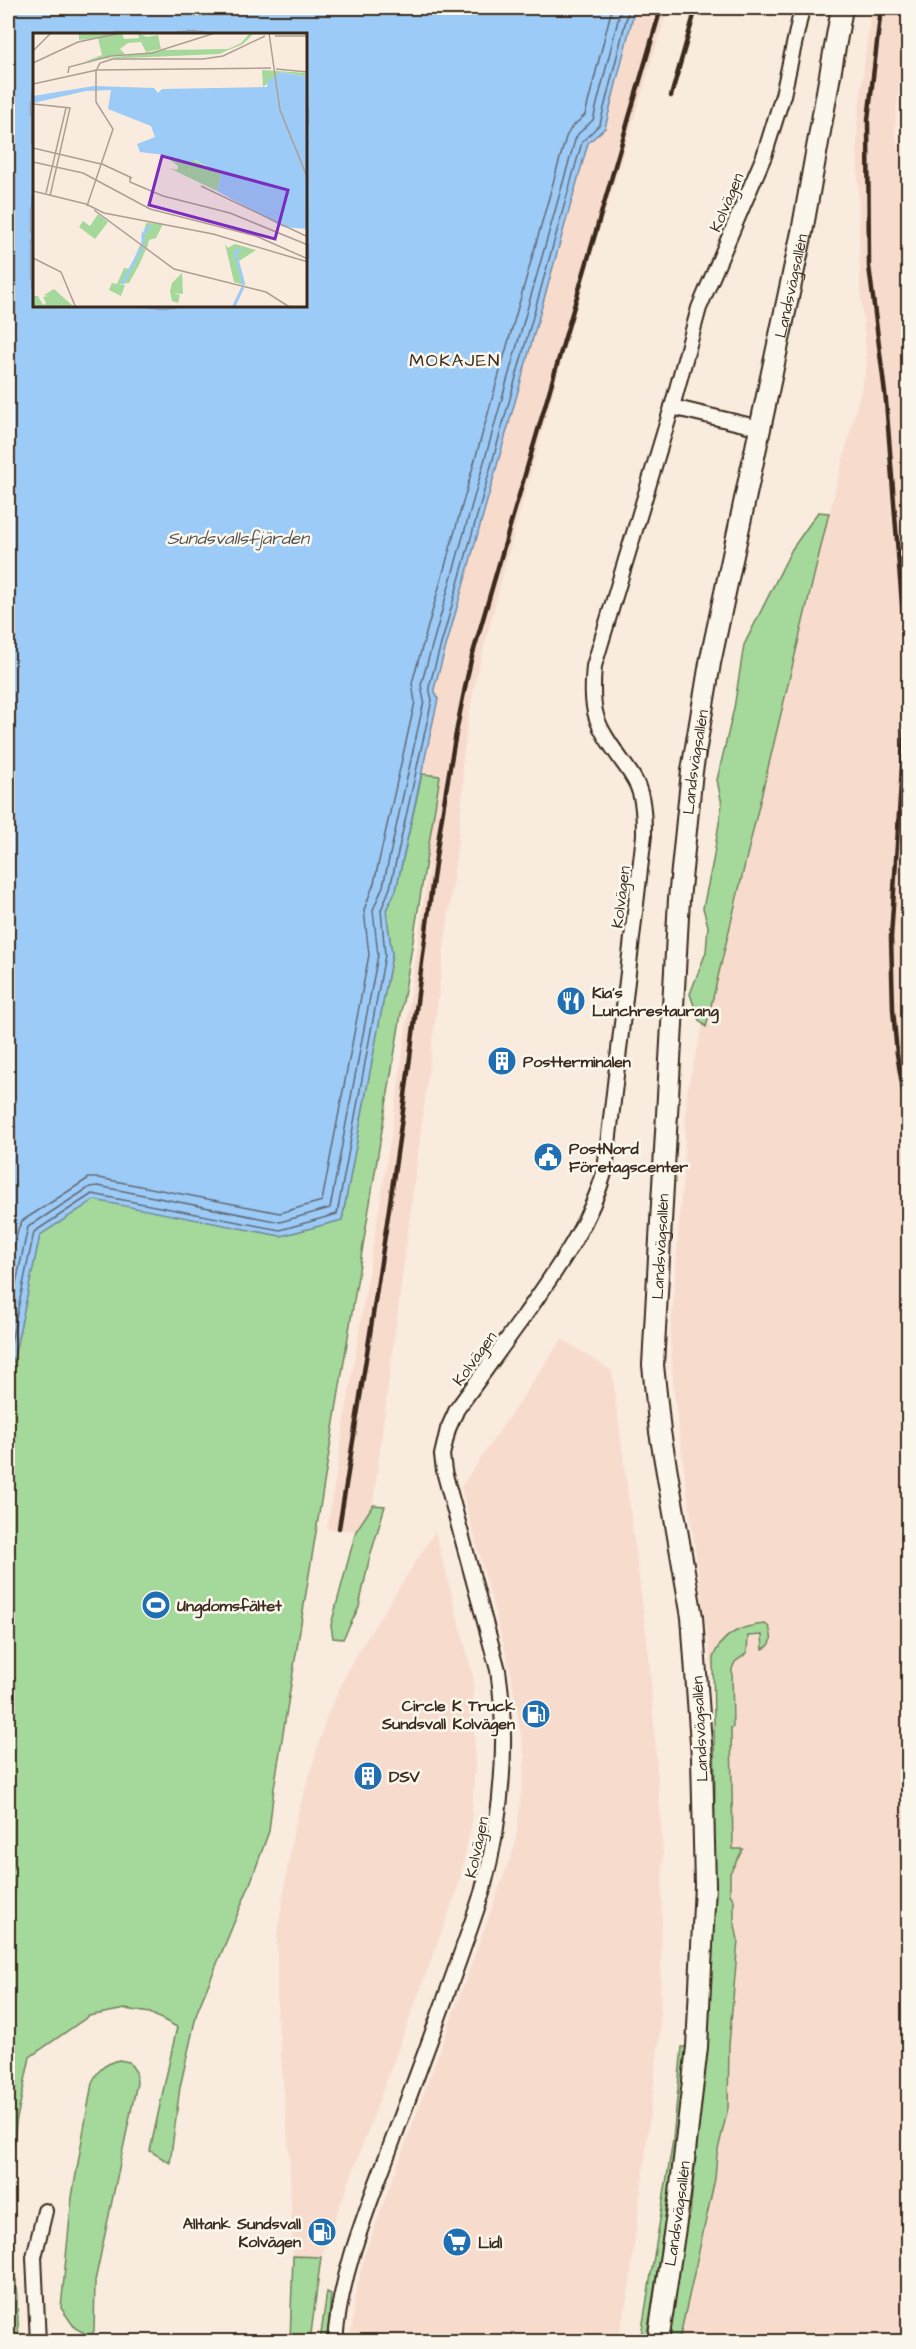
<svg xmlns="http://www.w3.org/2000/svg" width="916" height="2349" viewBox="0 0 916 2349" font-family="'Architects Daughter',sans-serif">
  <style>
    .built { fill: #f7dcce }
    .green { fill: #a4d99b; stroke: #70825c; stroke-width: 1.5 }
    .water { fill: #9ccbf7; stroke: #758ba0; stroke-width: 1.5; fill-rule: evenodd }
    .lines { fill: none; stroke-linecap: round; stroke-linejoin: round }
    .shore { stroke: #626a75; stroke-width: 1.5 }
    .street-casing { stroke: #3b2a1e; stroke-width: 18 }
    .secondary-casing { stroke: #3b2a1e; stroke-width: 24 }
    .street { stroke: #fbf7ec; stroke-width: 14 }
    .secondary { stroke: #fbf7ec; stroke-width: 20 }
    .rail { stroke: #3b2a1e; stroke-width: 4.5 }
    .labels { text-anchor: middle; stroke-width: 5; stroke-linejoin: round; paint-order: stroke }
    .street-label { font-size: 16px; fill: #3b2a1e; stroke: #fbf7ec }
    .poi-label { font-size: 16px; font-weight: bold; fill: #3b2a1e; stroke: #fbf7ec; text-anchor: start }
    .neighbourhood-label { font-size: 18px; letter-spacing: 1.5px; fill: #3b2a1e; stroke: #fbf7ec }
    .water-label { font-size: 18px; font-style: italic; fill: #535254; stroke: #fbf7ec }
    .inset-river { fill: none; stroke: #9ccbf7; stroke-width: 3 }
    .inset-road { fill: none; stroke: #ad9e91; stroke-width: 1.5 }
    .view { fill: #7b2cbf; fill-opacity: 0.15; stroke: #7b2cbf; stroke-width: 3 }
    .inset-edge { fill: none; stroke: #3b2a1e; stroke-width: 3 }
  </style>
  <rect width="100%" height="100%" fill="#f9ebde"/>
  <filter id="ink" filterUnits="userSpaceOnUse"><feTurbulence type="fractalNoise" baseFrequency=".0167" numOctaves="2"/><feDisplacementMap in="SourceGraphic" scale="12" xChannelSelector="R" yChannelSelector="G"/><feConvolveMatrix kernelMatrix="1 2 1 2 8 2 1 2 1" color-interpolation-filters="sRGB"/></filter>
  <g filter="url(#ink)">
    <g class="built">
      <polygon points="635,8 668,8 584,280 508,555 476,678 468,720 462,767 464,781 456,857 373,1505 356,1531 327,1529 393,1123 428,869 427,854 440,777 422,774 438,699 434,689 588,143 605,128"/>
      <polygon points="871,8 906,8 895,129 908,209 908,2341 670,2342 690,2215 709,2024 715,1791 714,1686 674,1396 670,1340 683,1174 687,1090 820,549 867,366 860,287 857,125"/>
      <polygon points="562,1339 612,1371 649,1655 663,1853 660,2033 629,2289 618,2341 350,2341 355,2297 364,2256 515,1845 525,1759 510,1668 461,1487"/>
      <polygon points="435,1531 473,1676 475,1767 471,1828 458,1888 321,2257 293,2256 289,2152 277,2011 277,1935 294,1827 327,1715 353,1660"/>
    </g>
    <g class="green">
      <polygon points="818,512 829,513 706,1027 699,1020 690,994 706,952 708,926 703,908 713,861 722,804 717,780 734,708 744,645 792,549"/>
      <polygon points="422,774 440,776 274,1788 269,1831 250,1884 197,2012 180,2087 170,2163 150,2151 177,2027 150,2013 125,2009 89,2016 30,2057 16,2123 8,2206 8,2006 12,1895 8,1893 8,1385 40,1234 94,1199 281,1236 342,1220 392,955 386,910 396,890"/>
      <polygon points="373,1505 385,1506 369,1560 359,1607 343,1639 333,1638 331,1625 356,1531"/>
      <path d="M765 1624 769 1627C772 1636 774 1645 763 1649L762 1635 748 1636 747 1653 735 1662 732 1669 733 1727 731 1728 733 1849H743L730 1873V1894L734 1900V1920L738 1940 729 2045 728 2108 717 2154 715 2179 679 2341 667 2342 686 2224 690 2215 709 2024 715 1791 713 1658C721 1634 741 1626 765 1624Z"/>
      <polygon points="682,2047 686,2047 677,2144 646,2341 640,2342 673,2140"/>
      <path d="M119 2060 129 2062 136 2072 137 2083 95 2281 94 2331 90 2336 75 2328 61 2308 72 2197 92 2083C98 2069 105 2064 119 2060Z"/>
      <polygon points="293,2256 321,2257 310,2341 290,2341"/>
      <polygon points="16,2280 19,2341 8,2341 8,2289"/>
      <polygon points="327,2292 331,2294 327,2341 320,2341"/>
    </g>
    <g class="water">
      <path d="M8 8H635L605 128 588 143 434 689 438 699 396 890 386 910 392 955 342 1220 281 1236 94 1200 40 1235 8 1385ZM34 34H306V306H34Z"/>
      <polygon points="8,1893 12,1895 8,2006"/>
    </g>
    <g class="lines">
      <g class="shore">
        <polyline points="8,1277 18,1229 22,1221 89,1178 99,1178 280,1213 322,1201 369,955 364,910 374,883 415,702 412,683 566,137 571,128 585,115 612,8"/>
        <polyline points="8,1321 28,1227 90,1187 98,1186 280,1222 330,1208 378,955 373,910 383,886 424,701 421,685 575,140 578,134 593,120 621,8"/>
        <polyline points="8,1357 34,1232 92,1194 280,1230 337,1214 385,955 381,910 390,888 432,700 429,687 582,142 600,124 629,8"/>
      </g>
      <g class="street-casing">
        <g id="street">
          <polyline points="672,407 760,428"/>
          <polyline points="38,2342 34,2257 45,2211"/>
          <path d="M335 2342C340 2271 370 2203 394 2137 424 2056 455 1975 482 1893 502 1819 509 1746 498 1670L444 1471 442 1455 448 1429 457 1409C480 1378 502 1346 525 1315 557 1269 590 1224 605 1170L644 835C644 821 644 806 640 793 637 781 629 771 622 761 595 723 590 713 594 666L672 407 699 308 764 156 783 95 802 8"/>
        </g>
      </g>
      <g class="secondary-casing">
        <g id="secondary">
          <path id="s1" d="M658 2342 680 2194 697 2047 705 1885 702 1757 692 1617 660 1432 653 1365 679 899 692 771 710 663 802 232 842 8"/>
        </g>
      </g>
      <use href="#street" class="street"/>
      <use href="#secondary" class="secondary"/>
      <g class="rail">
        <polyline points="881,8 868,120 869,266 886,401 908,680"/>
        <polyline points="671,96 696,8"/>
        <polyline points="908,675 891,937 893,1009 897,1054 908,1120"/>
        <path d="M339 1528C362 1386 385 1245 404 1103 424 955 438 806 471 660L661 8"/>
      </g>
    </g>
  </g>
  <defs>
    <g id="restaurant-disc" transform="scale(1.5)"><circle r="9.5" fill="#1f6fb2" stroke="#fbf7ec"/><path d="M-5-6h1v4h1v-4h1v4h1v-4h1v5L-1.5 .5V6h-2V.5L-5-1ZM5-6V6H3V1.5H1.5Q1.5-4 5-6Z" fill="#fff"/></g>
    <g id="building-disc" transform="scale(1.5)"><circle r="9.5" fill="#1f6fb2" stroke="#fbf7ec"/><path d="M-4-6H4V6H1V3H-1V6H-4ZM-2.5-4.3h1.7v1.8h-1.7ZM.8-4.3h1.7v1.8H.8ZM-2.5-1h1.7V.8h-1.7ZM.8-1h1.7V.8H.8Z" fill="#fff"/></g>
    <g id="civic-disc" transform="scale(1.5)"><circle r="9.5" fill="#1f6fb2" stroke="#fbf7ec"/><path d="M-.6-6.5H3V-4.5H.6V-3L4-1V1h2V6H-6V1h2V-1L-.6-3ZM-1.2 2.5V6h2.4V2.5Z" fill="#fff"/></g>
    <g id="stadium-disc" transform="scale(1.5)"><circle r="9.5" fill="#1f6fb2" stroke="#fbf7ec"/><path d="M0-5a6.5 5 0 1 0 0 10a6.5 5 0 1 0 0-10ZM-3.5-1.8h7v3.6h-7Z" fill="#fff"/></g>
    <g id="fuel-disc" transform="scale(1.5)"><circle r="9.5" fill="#1f6fb2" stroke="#fbf7ec"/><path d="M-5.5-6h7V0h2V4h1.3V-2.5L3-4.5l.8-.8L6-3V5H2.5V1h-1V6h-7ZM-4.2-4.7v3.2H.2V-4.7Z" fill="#fff"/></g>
    <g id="supermarket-disc" transform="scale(1.5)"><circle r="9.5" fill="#1f6fb2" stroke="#fbf7ec"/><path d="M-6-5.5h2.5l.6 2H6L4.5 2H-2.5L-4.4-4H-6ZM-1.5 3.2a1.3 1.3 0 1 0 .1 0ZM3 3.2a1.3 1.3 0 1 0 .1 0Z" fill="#fff"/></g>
  </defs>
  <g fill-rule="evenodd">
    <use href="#restaurant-disc" x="571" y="1001"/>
    <use href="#building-disc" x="502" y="1061"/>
    <use href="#civic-disc" x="548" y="1157"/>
    <use href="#stadium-disc" x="156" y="1605"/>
    <use href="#fuel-disc" x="536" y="1714"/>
    <use href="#building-disc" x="368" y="1776"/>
    <use href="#fuel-disc" x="322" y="2232"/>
    <use href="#supermarket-disc" x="457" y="2242"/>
  </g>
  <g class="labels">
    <g class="street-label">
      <text transform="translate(726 202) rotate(-67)" y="6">Kolvägen</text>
      <text dy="6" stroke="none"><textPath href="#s1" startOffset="2074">Landsvägsallén</textPath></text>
      <text dy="6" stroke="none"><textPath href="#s1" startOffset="1588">Landsvägsallén</textPath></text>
      <text transform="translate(620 897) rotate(-83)" y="6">Kolvägen</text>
      <text dy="6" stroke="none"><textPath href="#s1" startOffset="1102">Landsvägsallén</textPath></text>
      <text transform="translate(474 1358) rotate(-54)" y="6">Kolvägen</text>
      <text transform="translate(699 1729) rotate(-93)" y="6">Landsvägsallén</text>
      <text transform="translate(476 1847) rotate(-78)" y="6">Kolvägen</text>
      <text dy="6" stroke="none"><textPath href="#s1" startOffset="130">Landsvägsallén</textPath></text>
    </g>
    <g class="poi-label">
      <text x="592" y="998">Kia's<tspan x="592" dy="18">Lunchrestaurang</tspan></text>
      <text x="523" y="1067">Postterminalen</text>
      <text x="569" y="1154">PostNord<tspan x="569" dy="18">Företagscenter</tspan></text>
      <text x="177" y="1611">Ungdomsfältet</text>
      <text x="515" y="1711" text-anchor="end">Circle K Truck<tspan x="515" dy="18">Sundsvall Kolvägen</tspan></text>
      <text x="389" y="1782">DSV</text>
      <text x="301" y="2229" text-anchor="end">Alltank Sundsvall<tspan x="301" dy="18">Kolvägen</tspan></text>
      <text x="478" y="2248">Lidl</text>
    </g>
    <g class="neighbourhood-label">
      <text x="455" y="366">MOKAJEN</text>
    </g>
    <g class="water-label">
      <text x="238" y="544">Sundsvallsfjärden</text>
    </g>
  </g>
  <g transform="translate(33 33)">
    <rect width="274" height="274" fill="#f9ebde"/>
    <path d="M40 0H89L91 6 106 5 105 0 114 4 125 2 128 16 113 19 108 9 95 10 87 16 92 21 51 29 69 22 65 5 46 7V2ZM217 0H221L210 11 186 21 70 26 131 17 195 16 208 10ZM229 37 274 40V44L249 39 230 54ZM133 124 146 128 159 126 188 141 184 158 207 169 136 135 144 137 145 133ZM65 181 75 189 62 206 46 194 50 188 57 193ZM113 190 130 191 123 205 116 207 114 215 108 211ZM192 211 195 215 202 211 223 217 206 228 211 252 201 249ZM107 212 113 216 106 232 96 250 85 251 92 252 88 263 76 257 79 250 84 251 91 235 97 236ZM149 240 150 261 140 260 147 262 145 270 139 268 137 258 139 250ZM21 256 41 274H0V263H5L10 272 13 270 10 264 15 263 11 262Z" fill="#a4d99b"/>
    <path d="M248 39 274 44V196L250 194 184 158 188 141 162 127 153 130 132 122 107 119 104 111 122 104 118 93 75 76 78 57 53 58 0 70V63L61 53 121 55 125 60 129 56 234 54 235 48Z" fill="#9ccbf7"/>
    <path class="inset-river" d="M110 212V201L118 192M208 216 202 219 211 252M89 251 109 214M200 275 210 254"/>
    <path class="inset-road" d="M236 0 247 77 275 146M242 3H275M0 18 18 0M0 30 45 9 88 0M64 36 67 30 80 26H170L190 23 232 3M243 36 275 39M64 37 238 35M35 40 36 34 78 23 119 20 182 0M0 51 64 37M0 71 37 75 17 163M0 115 68 131M0 129 50 140 117 176 223 203 275 226M69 131 99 145M97 144V149L130 163 197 180 275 212M168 153 275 204M0 158 53 171 71 180 180 201 275 229M13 160 33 75M54 173 80 96 63 69V36M61 177 141 236 233 259 258 275M0 225 28 239 43 275"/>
    <path class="view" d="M129 123 255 157 242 206 116 172Z"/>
    <rect width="274" height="274" class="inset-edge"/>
  </g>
  <rect width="916" height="2349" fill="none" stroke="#fbf7ec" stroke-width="30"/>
  <rect x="15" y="15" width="886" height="2319" fill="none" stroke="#3b2a1e" stroke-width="2" filter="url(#ink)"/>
</svg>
